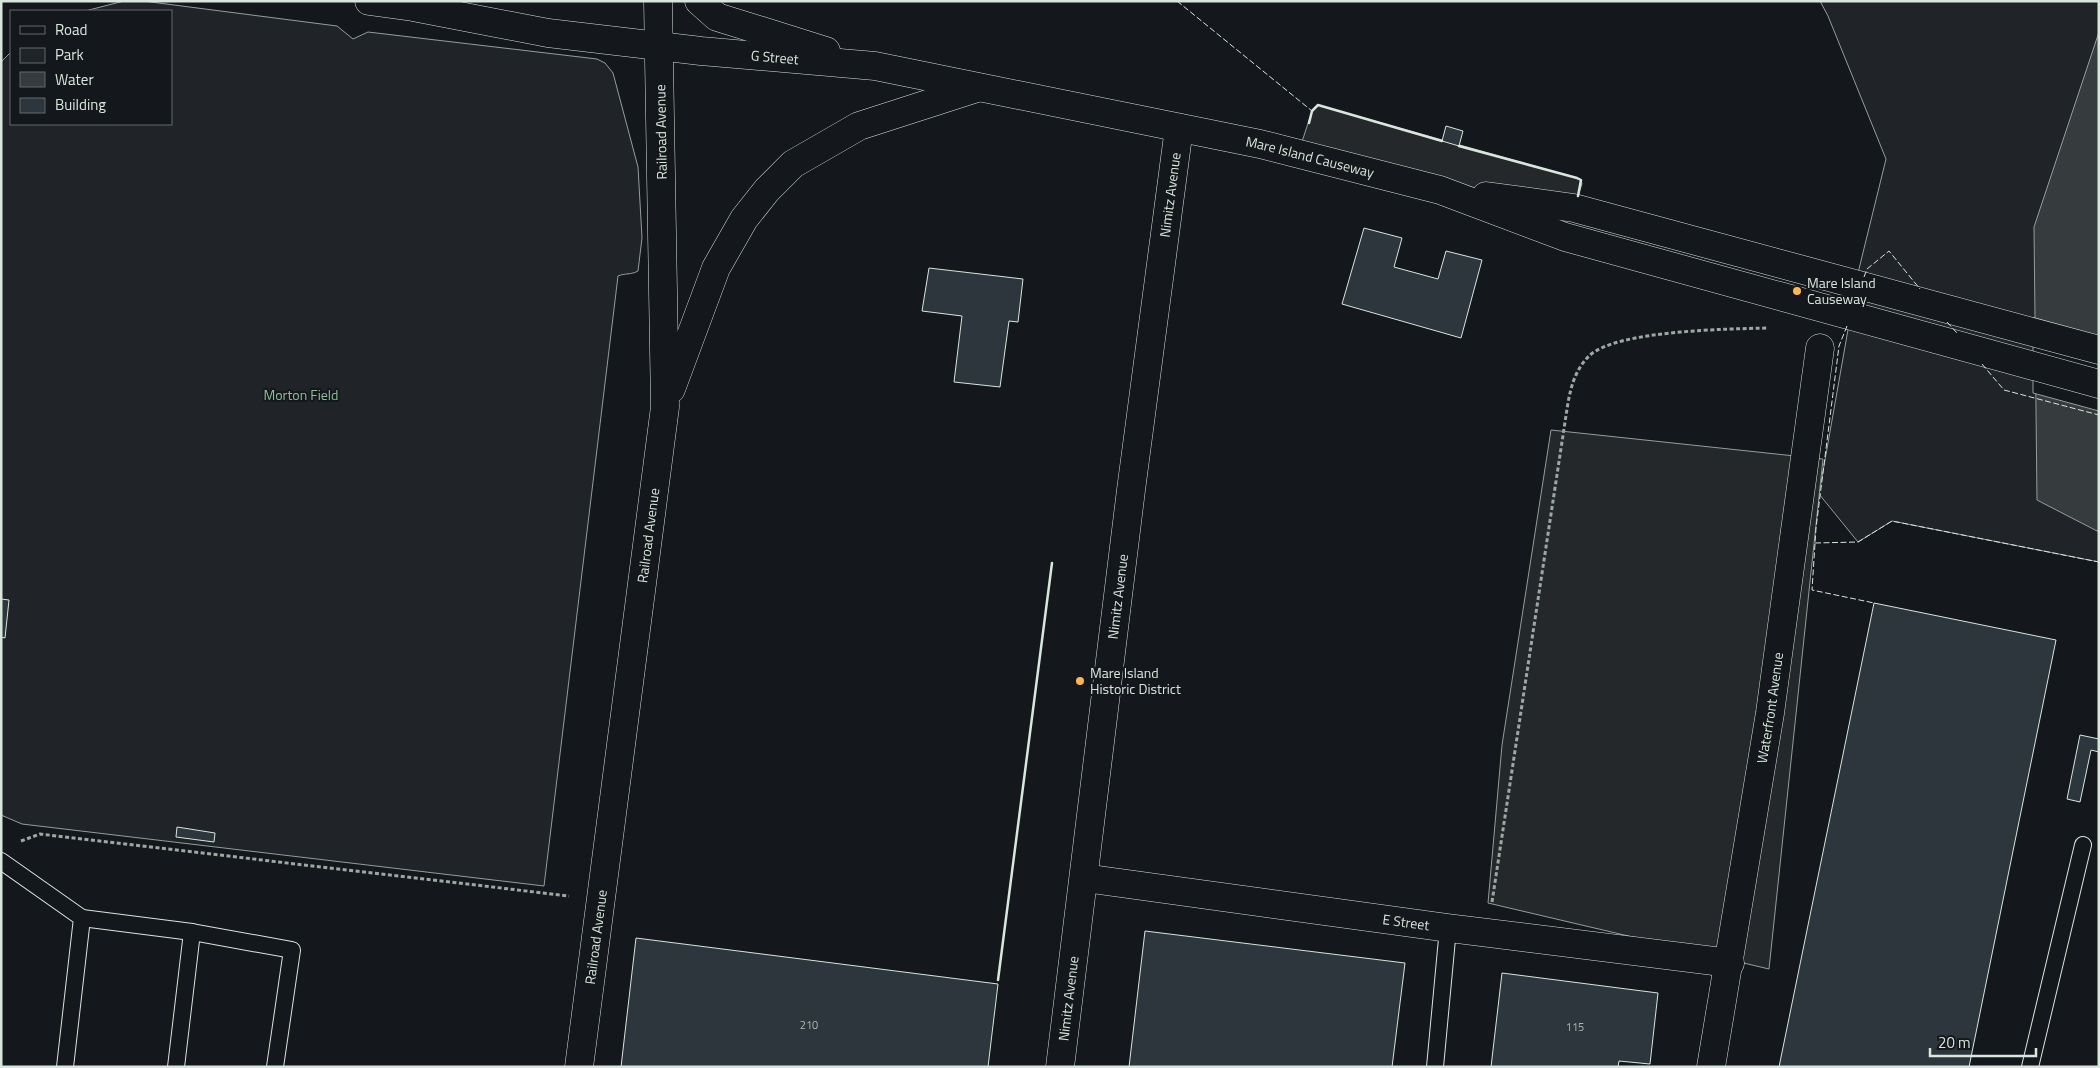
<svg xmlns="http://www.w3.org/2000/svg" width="2100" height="1068" viewBox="0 0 2100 1068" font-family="'Titillium Web',sans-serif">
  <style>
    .green { fill: #202428; stroke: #939e99 }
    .parking { fill: #24282b; stroke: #939e99 }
    .water { fill: #363b3e; stroke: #939e99 }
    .pier { fill: #14181c; stroke: #939e99 }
    .building { fill: #2c363c; stroke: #d8e6dc }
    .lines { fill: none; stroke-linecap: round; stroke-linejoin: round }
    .lane-casing { stroke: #d8e6dc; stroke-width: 18 }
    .street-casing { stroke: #d8e6dc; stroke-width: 29 }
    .secondary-casing { stroke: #d8e6dc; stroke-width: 29 }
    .path { stroke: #9da8a2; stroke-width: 3; stroke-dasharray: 4 2.5; stroke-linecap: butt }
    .lane { stroke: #14181c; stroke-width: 16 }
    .street { stroke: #14181c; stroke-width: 28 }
    .secondary { stroke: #14181c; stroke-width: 28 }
    .fence { stroke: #d8e6dc; stroke-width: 1; stroke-dasharray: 6 2.5; stroke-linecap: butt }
    .wall { stroke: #d8e6dc; stroke-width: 2.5 }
    .poi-dot { fill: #ffb74d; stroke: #14181c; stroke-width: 2 }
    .labels { text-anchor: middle; stroke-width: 4; stroke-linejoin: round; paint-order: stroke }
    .number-label { font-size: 11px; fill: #adbab4 }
    .street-label { font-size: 14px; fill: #d8e6dc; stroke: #14181c }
    .poi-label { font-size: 14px; fill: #d8e6dc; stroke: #14181c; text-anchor: start }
    .park-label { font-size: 14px; fill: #8ac095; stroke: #14181c }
  </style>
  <rect width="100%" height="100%" fill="#14181c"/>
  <g class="green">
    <path d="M124 1H143L337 26 353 39 368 32 597 59 605 63 613 73 638 167 642 238 638 271C631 275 625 273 618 276L544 886 22 824 1 815V62L11 52V124H171V11H85Z"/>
    <polygon points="1820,1 2099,1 2099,562 1892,521 1858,542 1819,494 1858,273 1886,159 1828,16"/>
  </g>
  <g class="parking">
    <polygon points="1318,105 1577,178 1581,180 1582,184 1574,208 1298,154 1312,111"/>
    <polygon points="1551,430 1823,459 1769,969 1488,903 1502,745"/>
  </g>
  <polygon class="water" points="2099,32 2099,532 2037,500 2034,227"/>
  <polygon class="pier" points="2033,320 2099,338 2099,411 2033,393"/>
  <g class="building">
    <polygon points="1446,126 1463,131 1459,146 1442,141"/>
    <polygon points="1364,228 1402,238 1394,267 1438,279 1446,251 1482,260 1461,338 1342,304"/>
    <polygon points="929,268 1023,279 1018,322 1009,321 1000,387 954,382 962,316 922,311"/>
    <polygon points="1,599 9,600 5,638 1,637"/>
    <polygon points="1874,603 2056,640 1969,1067 1779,1067"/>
    <polygon points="2080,735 2099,739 2099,752 2091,750 2080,802 2067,799"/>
    <polygon points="177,827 215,833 214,842 176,837"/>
    <polygon points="1145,931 1405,963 1392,1067 1129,1067"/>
    <polygon points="636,938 998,984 988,1067 621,1067"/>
    <polygon points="1502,973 1658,993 1650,1064 1619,1061 1618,1067 1491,1067"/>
  </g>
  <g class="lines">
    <g class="lane-casing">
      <g id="lane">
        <polyline points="1,861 82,918 65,1067"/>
        <polyline points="82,918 192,932 292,950 275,1067"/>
        <polyline points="176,1067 192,932"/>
        <polyline points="1435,1067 1448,928"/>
        <polyline points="2030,1067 2083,845"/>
      </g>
    </g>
    <g class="street-casing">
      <g id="street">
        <path id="s1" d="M1084 878 1448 928 1730 963"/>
        <path id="s2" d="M1060 1067 1131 490 1179 128"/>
        <path id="s3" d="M1711 1067 1770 713 1820 348"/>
      </g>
    </g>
    <g class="secondary-casing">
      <g id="secondary">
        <path id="s4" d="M369 1 413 7 548 33 701 51 875 66 1260 144 1440 190 1565 237 2099 384"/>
        <polyline points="699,1 717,17 826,51"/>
        <polyline points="1486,196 1574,208 2099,350"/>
        <polyline points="671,389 716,268 744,219 767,190 793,164 859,126 977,88"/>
        <path id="s5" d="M579 1067 665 407 658 1"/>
      </g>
    </g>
    <g class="path">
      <polyline points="21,841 40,834 569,896"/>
      <path d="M1492 902 1567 409C1570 390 1574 371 1589 356 1616 330 1729 329 1768 328"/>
    </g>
    <use href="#lane" class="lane"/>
    <use href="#street" class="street"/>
    <use href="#secondary" class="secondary"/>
    <g class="fence">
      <polyline points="1177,1 1312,111"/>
      <polyline points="1864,277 1867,269 1889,251 1920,289"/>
      <polyline points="1947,322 1957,333"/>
      <polyline points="1847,326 1839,346 1816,528 1812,590 1874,603"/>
      <polyline points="1982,364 2004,390 2099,415"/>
      <polyline points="1815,543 1858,542 1892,521 2099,562"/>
    </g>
    <g class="wall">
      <polyline points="1309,123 1312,111 1318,105 1442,141"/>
      <polyline points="1459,146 1577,178 1581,180 1578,196"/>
      <polyline points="998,980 1052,563"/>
    </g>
  </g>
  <g class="poi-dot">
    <circle cx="1797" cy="291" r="5"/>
    <circle cx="1080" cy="681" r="5"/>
  </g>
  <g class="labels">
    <g class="number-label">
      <text x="809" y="1029">210</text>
      <text x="1575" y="1031">115</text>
    </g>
    <g class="street-label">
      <text dy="5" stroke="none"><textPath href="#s4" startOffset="410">G Street</textPath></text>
      <text transform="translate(661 132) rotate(-91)" y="5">Railroad Avenue</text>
      <text dy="5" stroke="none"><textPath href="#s4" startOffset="955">Mare Island Causeway</textPath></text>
      <text dy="5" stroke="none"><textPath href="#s2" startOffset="879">Nimitz Avenue</textPath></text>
      <text dy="5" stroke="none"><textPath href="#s5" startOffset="536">Railroad Avenue</textPath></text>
      <text dy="5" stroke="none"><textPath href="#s2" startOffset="474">Nimitz Avenue</textPath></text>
      <text dy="5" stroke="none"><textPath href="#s3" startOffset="364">Waterfront Avenue</textPath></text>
      <text dy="5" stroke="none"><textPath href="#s1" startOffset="325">E Street</textPath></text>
      <text dy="5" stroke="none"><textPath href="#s5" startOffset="131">Railroad Avenue</textPath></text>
      <text dy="5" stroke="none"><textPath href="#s2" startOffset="69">Nimitz Avenue</textPath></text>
    </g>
    <g class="poi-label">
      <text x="1807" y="288">Mare Island<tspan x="1807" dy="16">Causeway</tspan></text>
      <text x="1090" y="678">Mare Island<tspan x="1090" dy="16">Historic District</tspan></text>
    </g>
    <g class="park-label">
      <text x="301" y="400">Morton Field</text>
    </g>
  </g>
  <rect width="2100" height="1068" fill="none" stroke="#d8e6dc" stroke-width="5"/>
  <rect x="10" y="10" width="162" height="115" fill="#14181c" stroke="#626a69"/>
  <rect x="20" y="26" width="25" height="8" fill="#14181c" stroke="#626a69"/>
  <text x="55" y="35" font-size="15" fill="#d8e6dc">Road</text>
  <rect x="20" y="48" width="25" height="15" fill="#202428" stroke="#626a69"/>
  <text x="55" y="60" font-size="15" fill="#d8e6dc">Park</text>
  <rect x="20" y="72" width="25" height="15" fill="#363b3e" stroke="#626a69"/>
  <text x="55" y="85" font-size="15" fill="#d8e6dc">Water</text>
  <rect x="20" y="98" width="25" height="15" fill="#2c363c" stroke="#626a69"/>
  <text x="55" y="110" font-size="15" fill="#d8e6dc">Building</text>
  <path d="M1930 1048v8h106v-8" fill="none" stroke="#d8e6dc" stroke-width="2.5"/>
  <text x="1938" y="1048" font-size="15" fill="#d8e6dc" stroke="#14181c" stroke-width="4" paint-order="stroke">20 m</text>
</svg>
